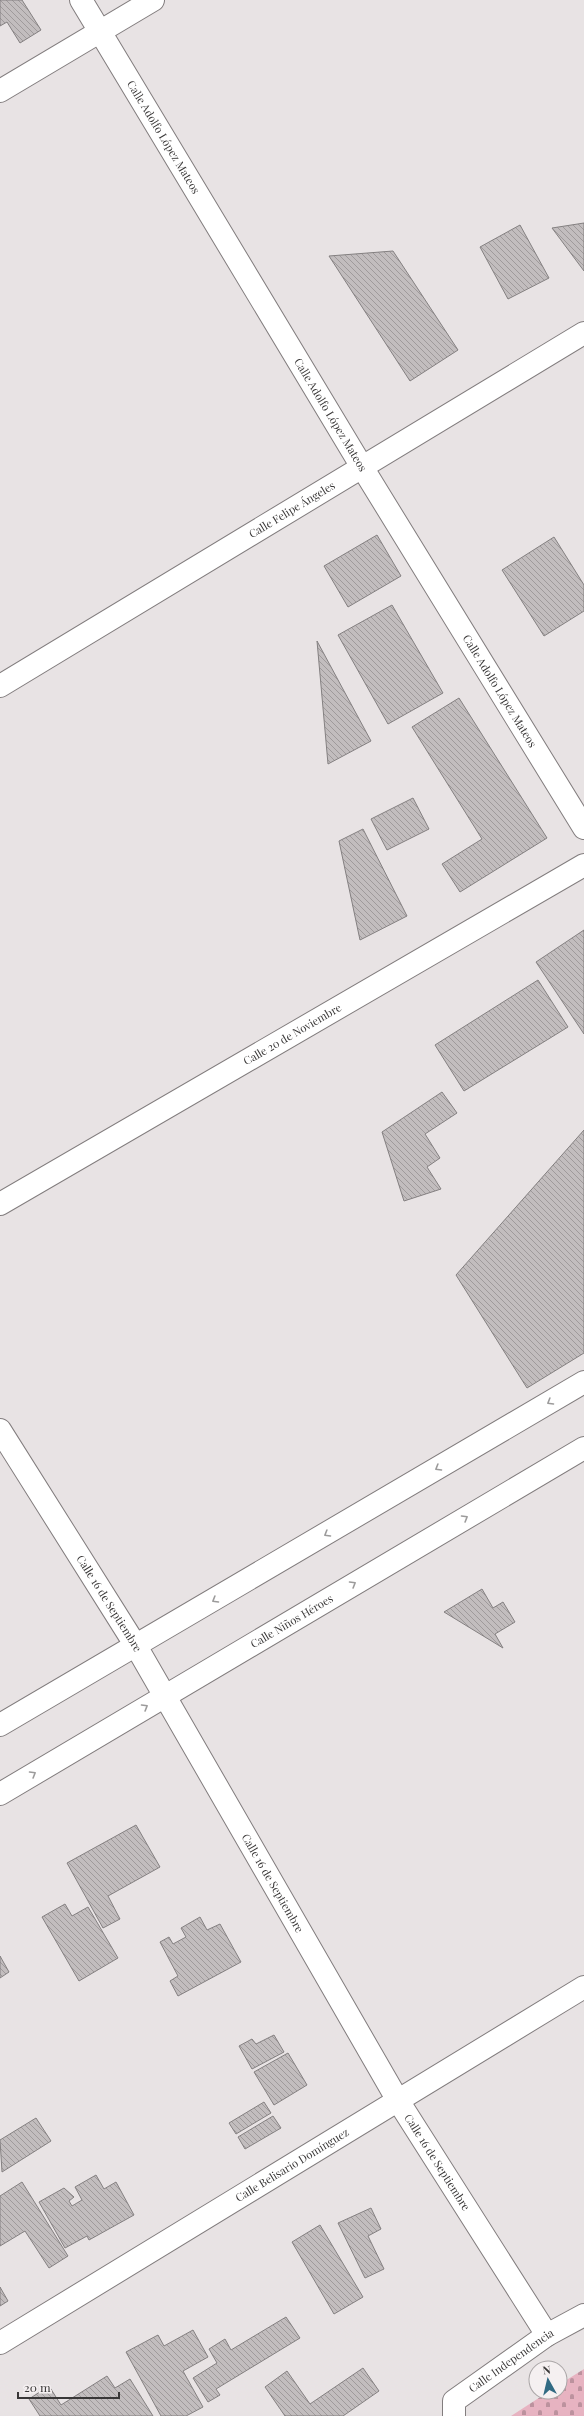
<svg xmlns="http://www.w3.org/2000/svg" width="584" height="2416" viewBox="0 0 584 2416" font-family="'Playfair Display',serif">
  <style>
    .cemetery { fill: url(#cemetery-stones) }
    .building { fill: url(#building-back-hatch); stroke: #848081 }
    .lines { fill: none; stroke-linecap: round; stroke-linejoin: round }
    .minor-casing { stroke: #827d7e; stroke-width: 24 }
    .minor { stroke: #fff; stroke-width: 22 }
    .oneway { stroke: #9c9b9b }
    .labels { text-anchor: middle; stroke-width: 3; stroke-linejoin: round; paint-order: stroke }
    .street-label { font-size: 11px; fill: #393737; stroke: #f5f0f1 }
  </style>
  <defs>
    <pattern id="cemetery-stones" width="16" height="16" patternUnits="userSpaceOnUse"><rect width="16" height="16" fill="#e7b3c1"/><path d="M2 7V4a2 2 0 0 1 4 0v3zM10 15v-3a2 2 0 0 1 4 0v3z" fill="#bc929e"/></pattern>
    <pattern id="building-back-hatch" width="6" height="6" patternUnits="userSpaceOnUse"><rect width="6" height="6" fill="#c2bdbe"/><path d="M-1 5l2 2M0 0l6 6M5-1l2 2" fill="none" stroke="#9f9a9b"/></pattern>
  </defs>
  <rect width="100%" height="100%" fill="#e8e3e4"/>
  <polygon class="cemetery" points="584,2369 584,2416 511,2416 548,2392 560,2392 560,2384"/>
  <g class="building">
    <polygon points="0,0 22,0 41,30 20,43 7,22 0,26"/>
    <polygon points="584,223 584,271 552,228"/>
    <polygon points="520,225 549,278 508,299 480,247"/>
    <polygon points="393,251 458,350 410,381 329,256"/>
    <polygon points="377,535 401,576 348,607 324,566"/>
    <polygon points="554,537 584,585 584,611 544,636 502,570"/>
    <polygon points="392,605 443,693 388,724 338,635"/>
    <polygon points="317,641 371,741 328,764"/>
    <polygon points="459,698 547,838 460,892 442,864 482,839 412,727"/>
    <polygon points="413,798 429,829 387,850 371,819"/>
    <polygon points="363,829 407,916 360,940 339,841"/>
    <polygon points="584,930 584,1034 536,962"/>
    <polygon points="538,980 568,1027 464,1091 435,1045"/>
    <polygon points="442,1092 457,1113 425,1134 440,1158 427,1167 441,1189 404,1201 382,1132"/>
    <polygon points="584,1130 584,1353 527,1388 456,1275"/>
    <polygon points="482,1589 493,1608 503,1602 515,1622 495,1634 503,1648 444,1612"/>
    <polygon points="136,1825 160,1867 108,1896 120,1919 103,1928 67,1863"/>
    <polygon points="65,1904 72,1916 88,1907 118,1958 79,1981 42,1917"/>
    <polygon points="200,1917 207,1930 220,1924 241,1962 178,1996 170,1981 178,1976 160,1942 169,1937 173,1944 186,1937 181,1928"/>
    <polygon points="0,1956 9,1972 0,1978"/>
    <polygon points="274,2035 284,2052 252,2069 239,2046 252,2039 256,2044"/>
    <polygon points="288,2053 307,2085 274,2105 254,2072"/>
    <polygon points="264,2102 271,2113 236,2134 229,2123"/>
    <polygon points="273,2116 281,2128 245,2149 238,2137"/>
    <polygon points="36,2118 51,2141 2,2172 0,2140"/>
    <polygon points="96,2175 104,2189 116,2182 134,2215 89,2240 87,2236 65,2248 39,2202 64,2188 74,2197 69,2201 72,2206 82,2200 75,2187"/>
    <polygon points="22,2182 68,2256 49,2268 25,2231 0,2246 0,2196"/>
    <polygon points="371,2208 381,2229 368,2236 384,2269 365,2278 338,2223"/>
    <polygon points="320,2225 363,2297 334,2314 292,2242"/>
    <polygon points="0,2287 8,2301 0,2306"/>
    <polygon points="286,2317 300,2338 216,2389 220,2395 208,2402 193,2378 217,2363 209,2349 225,2339 231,2350"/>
    <polygon points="193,2330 208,2357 183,2371 203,2407 186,2416 161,2416 126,2352 158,2335 164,2346"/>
    <polygon points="363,2368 379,2391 343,2416 285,2416 265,2387 287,2371 310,2404"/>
    <polygon points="107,2376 115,2388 130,2379 153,2416 40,2416 29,2399 49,2386 61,2405"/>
  </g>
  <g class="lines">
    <g class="minor-casing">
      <g id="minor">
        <path id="s1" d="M81 0 362 467 584 828"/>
        <polyline points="0,91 153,0"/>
        <path id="s2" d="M0 686 584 333"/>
        <path id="s3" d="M0 1204 584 865"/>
        <path id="s4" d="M0 1430 136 1646 397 2099 547 2335"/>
        <polyline points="0,1725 584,1382"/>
        <path id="s5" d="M0 1794 584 1448"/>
        <path id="s6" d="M0 2343 584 1987"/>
        <path id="s7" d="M454 2416V2401L547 2335 584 2315"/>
      </g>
    </g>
    <use href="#minor" class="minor"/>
  </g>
  <defs><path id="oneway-chevron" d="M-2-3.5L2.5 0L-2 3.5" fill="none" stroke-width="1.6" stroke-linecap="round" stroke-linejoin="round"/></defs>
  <g class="oneway">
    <use href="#oneway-chevron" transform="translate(550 1402) rotate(149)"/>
    <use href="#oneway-chevron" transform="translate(438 1468) rotate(149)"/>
    <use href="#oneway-chevron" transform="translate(465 1518) rotate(-31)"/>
    <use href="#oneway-chevron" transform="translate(327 1534) rotate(149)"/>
    <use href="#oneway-chevron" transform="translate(353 1584) rotate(-31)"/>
    <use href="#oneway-chevron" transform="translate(215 1600) rotate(149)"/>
    <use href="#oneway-chevron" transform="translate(145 1707) rotate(-31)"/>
    <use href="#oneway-chevron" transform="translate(33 1774) rotate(-31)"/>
  </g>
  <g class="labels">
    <g class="street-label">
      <text dy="4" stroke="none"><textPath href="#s1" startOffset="160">Calle Adolfo López Mateos</textPath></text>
      <text dy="4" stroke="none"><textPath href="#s1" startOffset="484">Calle Adolfo López Mateos</textPath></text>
      <text dy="4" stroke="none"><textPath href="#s2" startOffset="341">Calle Felipe Ángeles</textPath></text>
      <text dy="4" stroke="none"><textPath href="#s1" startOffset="808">Calle Adolfo López Mateos</textPath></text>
      <text dy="4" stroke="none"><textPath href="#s3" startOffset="338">Calle 20 de Noviembre</textPath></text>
      <text dy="4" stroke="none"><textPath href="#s4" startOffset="205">Calle 16 de Septiembre</textPath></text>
      <text dy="4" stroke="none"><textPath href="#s5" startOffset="339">Calle Niños Héroes</textPath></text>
      <text dy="4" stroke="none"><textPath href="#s4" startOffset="529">Calle 16 de Septiembre</textPath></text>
      <text dy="4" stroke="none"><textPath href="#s4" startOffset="853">Calle 16 de Septiembre</textPath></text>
      <text dy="4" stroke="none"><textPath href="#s6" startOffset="342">Calle Belisario Domínguez</textPath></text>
      <text dy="4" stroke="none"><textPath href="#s7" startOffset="85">Calle Independencia</textPath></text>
    </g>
  </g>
  <g transform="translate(548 2380) rotate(352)"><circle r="19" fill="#f5f0f1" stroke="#aaa6a7"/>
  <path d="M0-3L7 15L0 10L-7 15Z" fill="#316a83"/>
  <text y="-6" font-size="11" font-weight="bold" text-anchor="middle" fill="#393737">N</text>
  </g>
  <path d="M18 2392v6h101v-6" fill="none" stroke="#393737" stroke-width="2"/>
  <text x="24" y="2392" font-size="12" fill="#393737" stroke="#f5f0f1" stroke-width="3" paint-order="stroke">20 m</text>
</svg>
